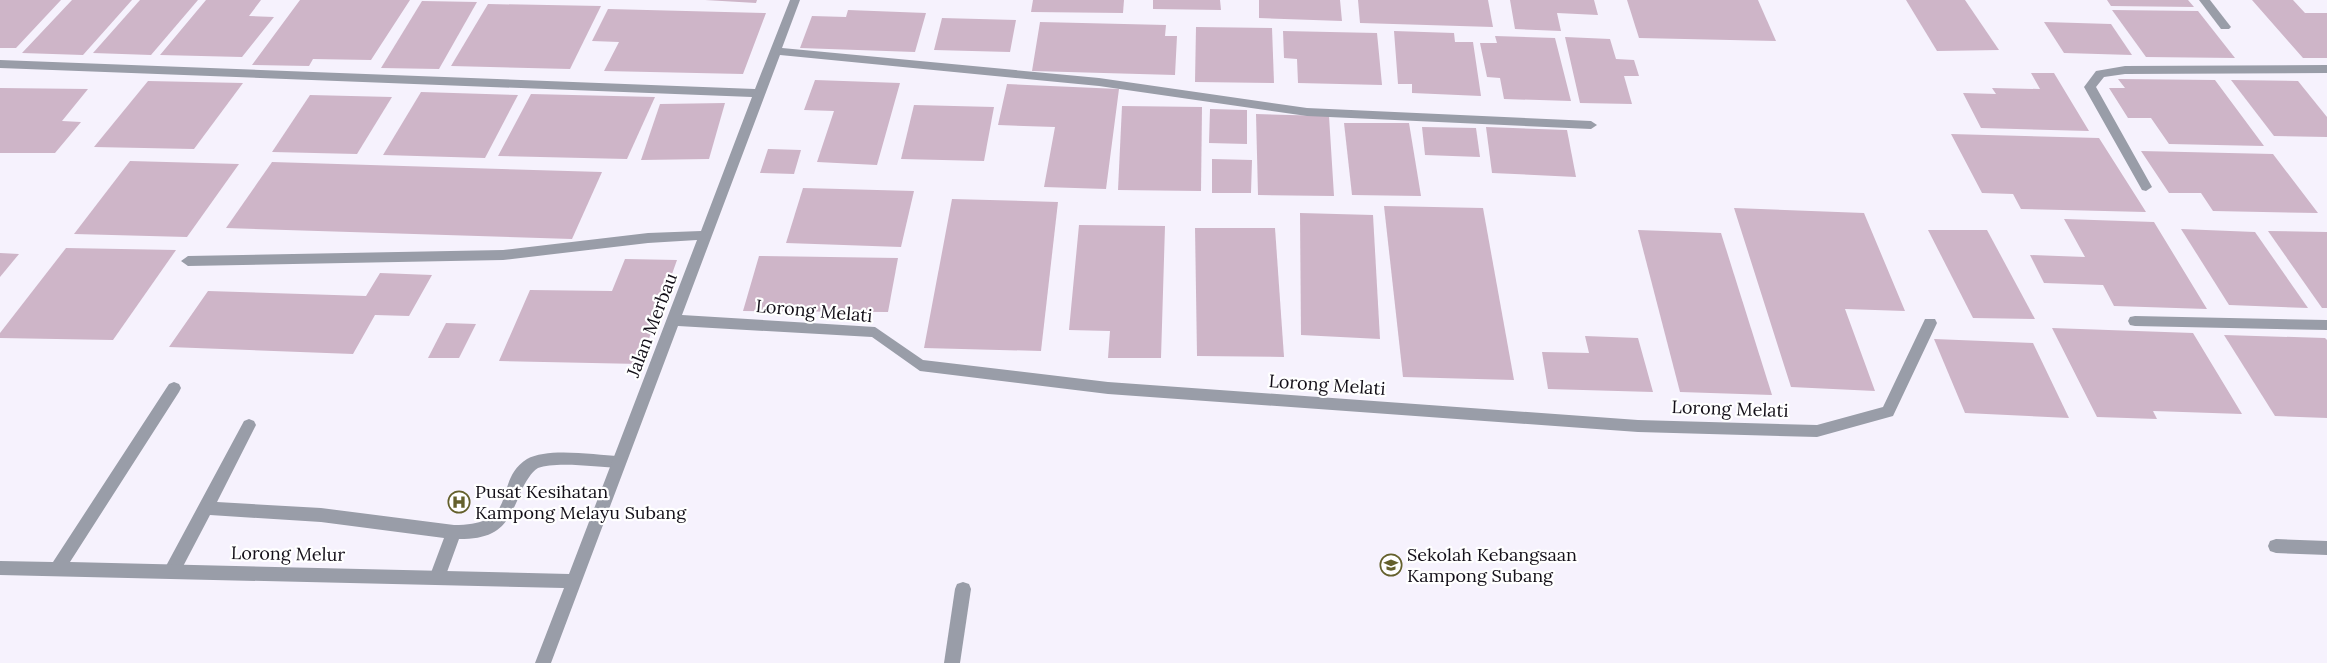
<svg xmlns="http://www.w3.org/2000/svg" width="2327" height="663" viewBox="0 0 2327 663" font-family="Lora,serif">
  <style>
    .building { fill: #ceb5c8 }
    .lines { fill: none; stroke-linecap: round; stroke-linejoin: round }
    .service { fill: #999da8; fill-rule: evenodd }
    .minor { fill: #999da8; fill-rule: evenodd }
    .labels { text-anchor: middle; stroke-width: 4.5; stroke-linejoin: round; paint-order: stroke }
    .street-label { font-size: 18px; fill: #130f18; stroke: #fff }
    .poi-label { font-size: 18px; fill: #130f18; stroke: #fff; text-anchor: start }
  </style>
  <rect width="100%" height="100%" fill="#f6f2fd"/>
  <g class="building">
    <polygon points="0,0 61,0 16,48 0,48"/>
    <polygon points="72,0 132,0 83,55 22,53"/>
    <polygon points="140,0 198,0 151,55 93,53"/>
    <polygon points="206,0 261,0 249,16 274,17 242,57 160,55"/>
    <polygon points="300,0 410,0 371,60 313,59 309,66 252,65"/>
    <polygon points="705,0 757,0 756,3"/>
    <polygon points="1033,0 1124,0 1123,13 1031,12"/>
    <polygon points="1153,0 1220,0 1221,10 1153,9"/>
    <polygon points="1259,0 1340,0 1342,21 1259,18"/>
    <polygon points="1358,0 1488,0 1493,27 1360,23"/>
    <polygon points="1510,0 1594,0 1598,15 1557,13 1561,31 1515,29"/>
    <polygon points="1627,0 1758,0 1776,41 1639,38"/>
    <polygon points="1906,0 1965,0 1999,50 1937,51"/>
    <polygon points="2107,0 2188,0 2194,7 2111,6"/>
    <polygon points="2252,0 2293,0 2305,13 2327,13 2327,58 2303,58"/>
    <polygon points="422,1 477,2 439,69 381,68"/>
    <polygon points="488,4 601,6 570,69 451,66"/>
    <polygon points="608,9 766,13 743,74 604,71 619,42 592,41"/>
    <polygon points="848,10 926,13 915,52 800,48 812,16 846,17"/>
    <polygon points="2112,10 2198,11 2235,58 2146,57"/>
    <polygon points="942,18 1016,20 1010,52 934,50"/>
    <polygon points="1040,22 1166,25 1165,36 1177,36 1175,75 1032,71"/>
    <polygon points="2044,22 2111,24 2132,55 2064,53"/>
    <polygon points="1196,27 1272,28 1274,83 1195,82"/>
    <polygon points="1283,31 1377,33 1382,85 1298,83 1297,59 1284,58"/>
    <polygon points="1394,31 1454,33 1455,42 1473,42 1481,96 1412,93 1412,84 1398,84"/>
    <polygon points="1495,36 1555,38 1571,101 1504,99 1500,78 1487,77 1480,43 1497,43"/>
    <polygon points="1565,37 1610,39 1616,59 1634,60 1639,76 1624,76 1632,104 1580,103"/>
    <polygon points="2031,73 2054,73 2089,131 1981,128 1963,93 1996,94 1992,88 2040,89"/>
    <polygon points="2118,79 2215,80 2264,146 2169,144 2151,118 2128,118 2109,88 2125,88"/>
    <polygon points="815,80 900,83 877,165 817,162 834,111 804,110"/>
    <polygon points="2231,80 2298,81 2327,117 2327,137 2274,136"/>
    <polygon points="148,81 243,83 194,149 94,147"/>
    <polygon points="1007,84 1119,89 1106,189 1044,187 1055,127 998,125"/>
    <polygon points="0,88 88,89 62,121 81,122 55,153 0,153"/>
    <polygon points="421,92 518,95 485,158 383,155"/>
    <polygon points="531,94 655,97 627,159 498,156"/>
    <polygon points="310,95 392,97 357,154 272,152"/>
    <polygon points="725,103 709,159 641,160 660,104"/>
    <polygon points="914,105 994,107 984,161 901,159"/>
    <polygon points="1122,106 1202,107 1201,191 1118,190"/>
    <polygon points="1210,109 1247,110 1247,144 1209,143"/>
    <polygon points="1256,114 1329,116 1334,196 1258,195"/>
    <polygon points="1344,123 1409,123 1421,196 1352,195"/>
    <polygon points="1422,127 1476,128 1480,157 1425,155"/>
    <polygon points="1486,127 1567,130 1576,177 1492,173"/>
    <polygon points="1951,134 2099,138 2146,212 2021,209 2013,194 1982,193"/>
    <polygon points="768,149 801,150 794,174 760,173"/>
    <polygon points="2141,151 2273,154 2318,213 2213,211 2201,193 2169,193"/>
    <polygon points="1212,159 1252,160 1251,193 1212,193"/>
    <polygon points="130,161 239,164 187,237 74,234"/>
    <polygon points="272,162 602,172 572,239 226,228"/>
    <polygon points="803,188 914,191 901,247 786,243"/>
    <polygon points="952,199 1058,202 1041,351 924,348"/>
    <polygon points="1384,206 1483,208 1514,380 1403,377"/>
    <polygon points="1734,208 1864,213 1905,311 1845,309 1875,391 1791,387"/>
    <polygon points="1300,213 1373,215 1380,339 1301,335"/>
    <polygon points="2064,219 2154,222 2207,309 2114,306 2103,285 2044,283 2030,255 2085,257"/>
    <polygon points="1079,225 1165,226 1161,358 1108,358 1110,331 1069,330"/>
    <polygon points="1195,228 1275,228 1284,357 1197,356"/>
    <polygon points="2181,229 2255,232 2308,308 2229,305"/>
    <polygon points="1638,230 1721,233 1772,395 1680,392"/>
    <polygon points="1928,230 1987,230 2035,319 1973,318"/>
    <polygon points="2268,231 2327,232 2327,308 2322,308"/>
    <polygon points="66,248 176,250 113,340 0,338 0,333"/>
    <polygon points="0,253 19,254 0,277"/>
    <polygon points="759,256 898,258 888,312 743,311"/>
    <polygon points="625,259 677,260 640,364 499,361 530,290 612,291"/>
    <polygon points="380,273 432,275 409,316 375,315 353,354 169,347 208,291 366,296"/>
    <polygon points="446,323 476,324 459,358 428,358"/>
    <polygon points="2052,328 2193,333 2242,414 2153,411 2157,419 2097,417"/>
    <polygon points="2224,335 2325,338 2327,340 2327,418 2275,416"/>
    <polygon points="1585,336 1638,338 1653,392 1548,389 1542,352 1589,353"/>
    <polygon points="1934,339 2033,343 2069,418 1965,413"/>
  </g>
  <g class="lines">
    <g class="service">
      <path d="M249 419 254 421 256 425 217 502 321 508 454 525C523 525 491 482 527 459 548 447 595 455 619 456L624 458 626 462 624 466 619 468C600 467 555 461 538 468 531 472 526 482 522 489 508 524 500 539 459 539L443 583 437 585 431 583 429 578 444 538 321 522 210 515 178 576 172 578 166 576 164 571 166 566 244 421Z"/>
      <polygon points="963,582 969,584 971,589 960,663 944,663 955,589 957,584"/>
    </g>
    <g class="minor">
      <polygon points="790,0 800,0 782,48 1099,78 1307,108 1591,121 1597,125 1591,129 1307,116 1099,86 780,55 682,315 875,327 923,360 1108,382 1638,420 1817,425 1883,407 1925,319 1935,319 1937,323 1893,416 1817,437 1638,432 1108,394 920,371 872,337 678,326 551,663 535,663 564,588 0,575 0,561 53,562 169,384 174,382 179,384 181,388 179,392 70,562 569,574 697,240 648,243 503,260 188,266 181,261 188,256 503,250 648,233 701,231 752,97 0,68 0,60 755,89"/>
      <polygon points="2199,0 2210,0 2231,27 2229,29 2221,29"/>
      <polygon points="2327,65 2327,73 2125,74 2104,77 2096,87 2152,187 2146,191 2142,190 2084,87 2096,71 2125,66"/>
      <polygon points="2135,316 2327,320 2327,330 2135,326 2130,325 2128,321 2130,317"/>
      <polygon points="2276,539 2327,541 2327,555 2276,553 2270,551 2268,546 2270,541"/>
    </g>
  </g>
  <defs>
    <g id="hospital-ring" transform="scale(1.125)"><circle r="9.5" fill="#fff" stroke="#64602c" stroke-width="1.5"/><path d="M-5-5h3v3.5h4V-5h3V5h-3V1.5h-4V5h-3Z" fill="#64602c"/></g>
    <g id="school-ring" transform="scale(1.125)"><circle r="9.5" fill="#fff" stroke="#64602c" stroke-width="1.5"/><path d="M0-5L7-2L0 1L-7-2ZM-4 1L0 2.5L4 1V4Q0 6-4 4Z" fill="#64602c"/></g>
  </defs>
  <g fill-rule="evenodd">
    <use href="#hospital-ring" x="459" y="502"/>
    <use href="#school-ring" x="1391" y="565"/>
  </g>
  <g class="labels">
    <g class="street-label">
      <text transform="translate(814 311) rotate(5)" y="6">Lorong Melati</text>
      <text transform="translate(652 325) rotate(-69)" y="6">Jalan Merbau</text>
      <text transform="translate(1327 385) rotate(4)" y="6">Lorong Melati</text>
      <text transform="translate(1730 409) rotate(2)" y="6">Lorong Melati</text>
      <text transform="translate(288 554) rotate(1)" y="6">Lorong Melur</text>
    </g>
    <g class="poi-label">
      <text x="475" y="498">Pusat Kesihatan<tspan x="475" dy="21">Kampong Melayu Subang</tspan></text>
      <text x="1407" y="561">Sekolah Kebangsaan<tspan x="1407" dy="21">Kampong Subang</tspan></text>
    </g>
  </g>
</svg>
